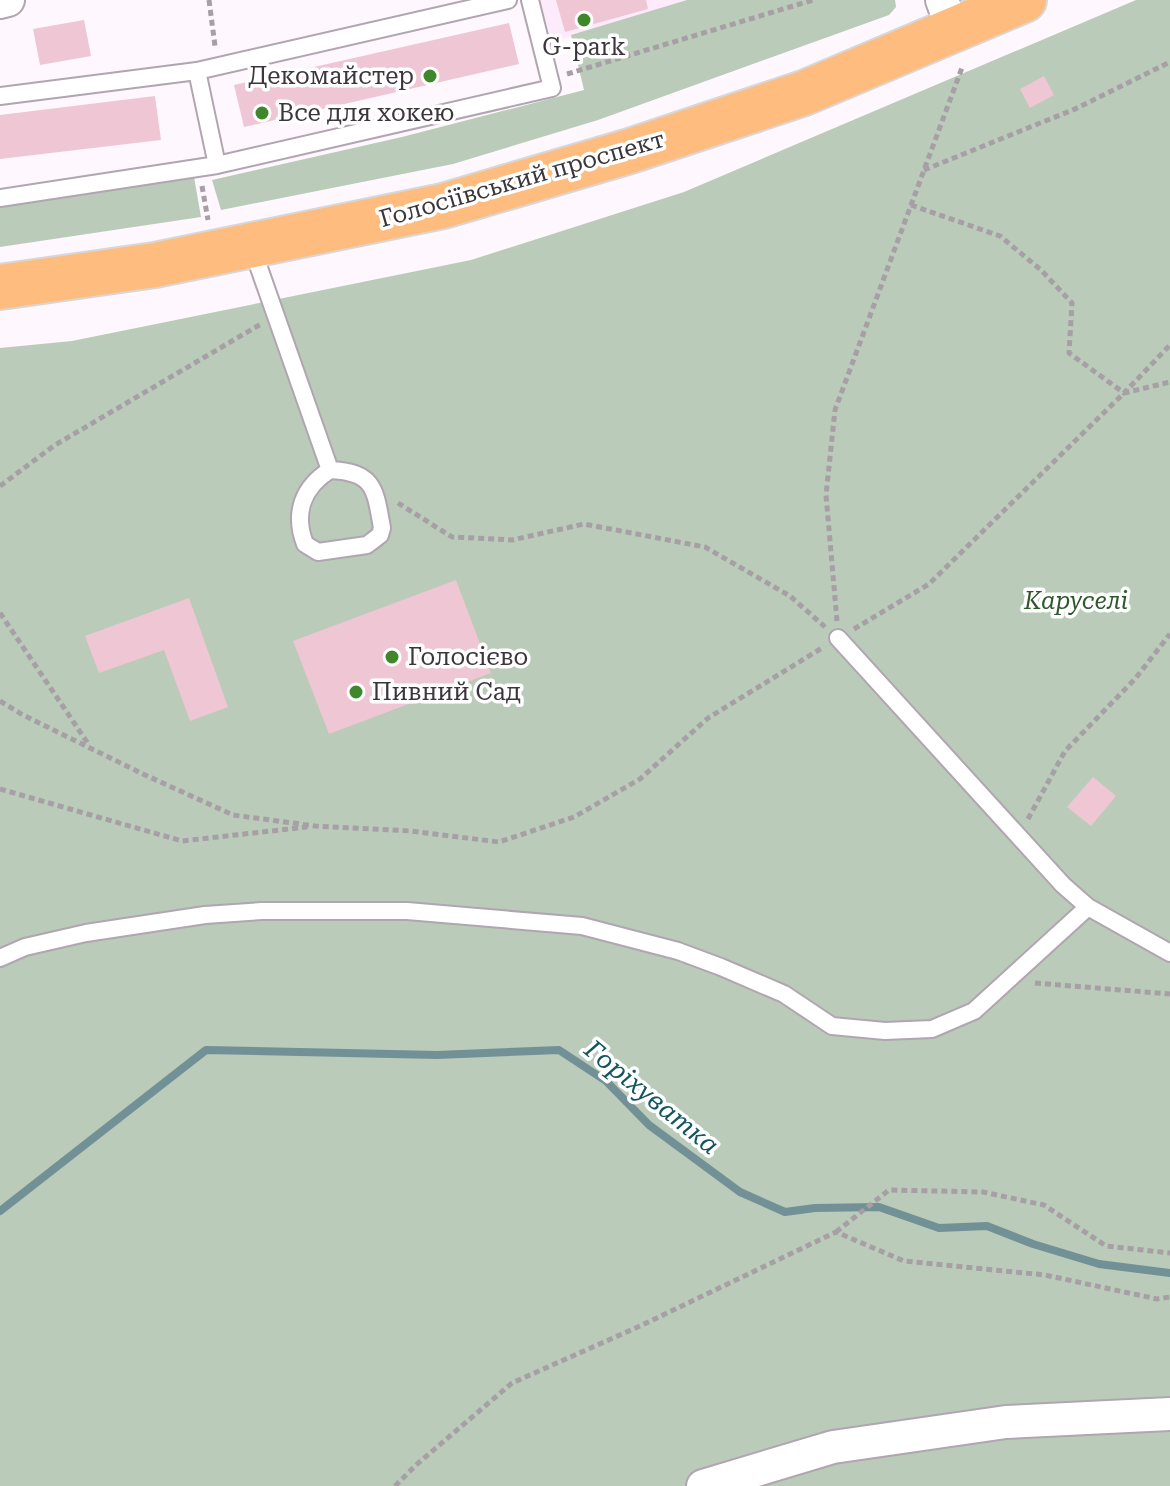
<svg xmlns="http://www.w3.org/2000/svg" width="1170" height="1486" font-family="'Roboto Serif',serif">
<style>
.built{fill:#fdeafb}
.green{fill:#bacbb9}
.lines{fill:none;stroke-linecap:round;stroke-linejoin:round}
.stream{stroke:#729197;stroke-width:8}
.building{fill:#efc6d3}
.service-casing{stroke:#b0a5b0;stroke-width:20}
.minor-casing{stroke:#b0a5b0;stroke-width:36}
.trunk-casing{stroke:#d8d7d8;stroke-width:48}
.path{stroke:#a69fa5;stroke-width:5;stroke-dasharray:6 4;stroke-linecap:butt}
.service{stroke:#fff;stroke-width:16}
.minor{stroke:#fff;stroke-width:32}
.trunk{stroke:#febc7e;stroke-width:44}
.poi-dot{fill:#40862b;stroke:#fff;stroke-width:3}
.labels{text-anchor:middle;stroke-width:7;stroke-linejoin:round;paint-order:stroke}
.poi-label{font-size:24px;fill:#3b363b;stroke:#fff;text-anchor:start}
.street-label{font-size:24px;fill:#3b363b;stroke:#fff}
.park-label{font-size:24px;font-style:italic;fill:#30572e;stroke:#fff}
.water-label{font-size:26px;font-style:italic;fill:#13565d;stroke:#fff}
</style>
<rect width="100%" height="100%" fill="#fef7fd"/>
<path class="built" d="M540,0H687L552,42Z"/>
<path class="green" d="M687,0H895L896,7L889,15L598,120L453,164L221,210L212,180L402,137L584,90L571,35Z
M1136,0H1170V1486H0V348L72,341L471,260L684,192Z
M194,177L201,217L0,247V205Z"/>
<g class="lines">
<path class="stream" d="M0,1211L206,1050L437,1055L559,1050L606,1081L649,1125L740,1192L785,1212L815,1208L879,1207L939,1228L987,1226L1033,1244L1099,1264L1170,1273"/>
</g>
<path class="building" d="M556,0H646L648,9L565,32Z
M84,20L91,56L40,65L33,29Z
M509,23L519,64L244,127L234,85Z
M1044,76L1054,95L1030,108L1020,89Z
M155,96L161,140L0,159V115Z
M456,580L491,673L329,734L293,641Z
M189,598L228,707L190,721L164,650L99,673L85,636Z
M1093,777L1116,796L1091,826L1067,807Z"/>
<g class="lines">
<defs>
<path id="service" d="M0,96L197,71
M217,165L197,71L508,0
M0,198L217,165L552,88L530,0
M252,248L330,470C375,472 375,489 382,528L380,535L367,545L318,552L305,544C293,513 303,487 330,470
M838,638L1063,885L1088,907L1170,953
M0,958L25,947L86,933L205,915L262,911H407L582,926L678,951L721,967L784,994L832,1026L885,1031L932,1029L974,1011L1088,907"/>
<path id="minor" d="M942,0L953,30
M0,2L8,0
M703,1486L833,1447L1006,1422L1170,1414"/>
<path id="trunk" d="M0,287L155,265L443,206L630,151L804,93L1024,0"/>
</defs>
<use href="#service" class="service-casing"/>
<use href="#minor" class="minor-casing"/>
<use href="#trunk" class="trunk-casing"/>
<path class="path" d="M209,0L215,46
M567,74L813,0
M924,170L1075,109L1170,62
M202,186L208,220
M911,205L1000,236L1041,270L1072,303L1069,353L1124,393L1170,345
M0,486L55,445L261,324
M398,503L452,537L512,540L584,524L705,547L790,596L825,627
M0,613L89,745
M837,621L826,495L835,410L963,65
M854,629L929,584L1124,393L1170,382
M0,701L23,715L143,774L233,815L315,826L411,831L499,842L574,817L640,779L708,718L822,648
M0,789L182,841L307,827
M1028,819L1065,751L1135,679L1170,634
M1035,983L1170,994
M836,1232L889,1190L983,1192L1044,1205L1106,1246L1170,1253
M395,1486L416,1465L512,1383L640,1326L836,1232L904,1261L1045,1275L1157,1299L1170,1297"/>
<use href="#service" class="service"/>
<use href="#minor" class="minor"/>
<use href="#trunk" class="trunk"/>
</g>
<g class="poi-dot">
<circle cx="584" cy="20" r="8"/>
<circle cx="430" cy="76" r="8"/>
<circle cx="262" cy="113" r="8"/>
<circle cx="392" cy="657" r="8"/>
<circle cx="356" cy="692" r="8"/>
</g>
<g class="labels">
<g class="poi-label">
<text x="584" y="55" text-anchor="middle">G-park</text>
<text x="414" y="84" text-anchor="end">Декомайстер</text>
<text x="278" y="121">Все для хокею</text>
<text x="408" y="665">Голосієво</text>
<text x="372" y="700">Пивний Сад</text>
</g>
<g class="street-label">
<text transform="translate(522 179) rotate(-16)" y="8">Голосіївський проспект</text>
</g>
<g class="park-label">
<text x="1076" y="609">Каруселі</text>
</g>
<g class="water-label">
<text transform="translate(652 1097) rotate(39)" y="9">Горіхуватка</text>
</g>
</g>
</svg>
